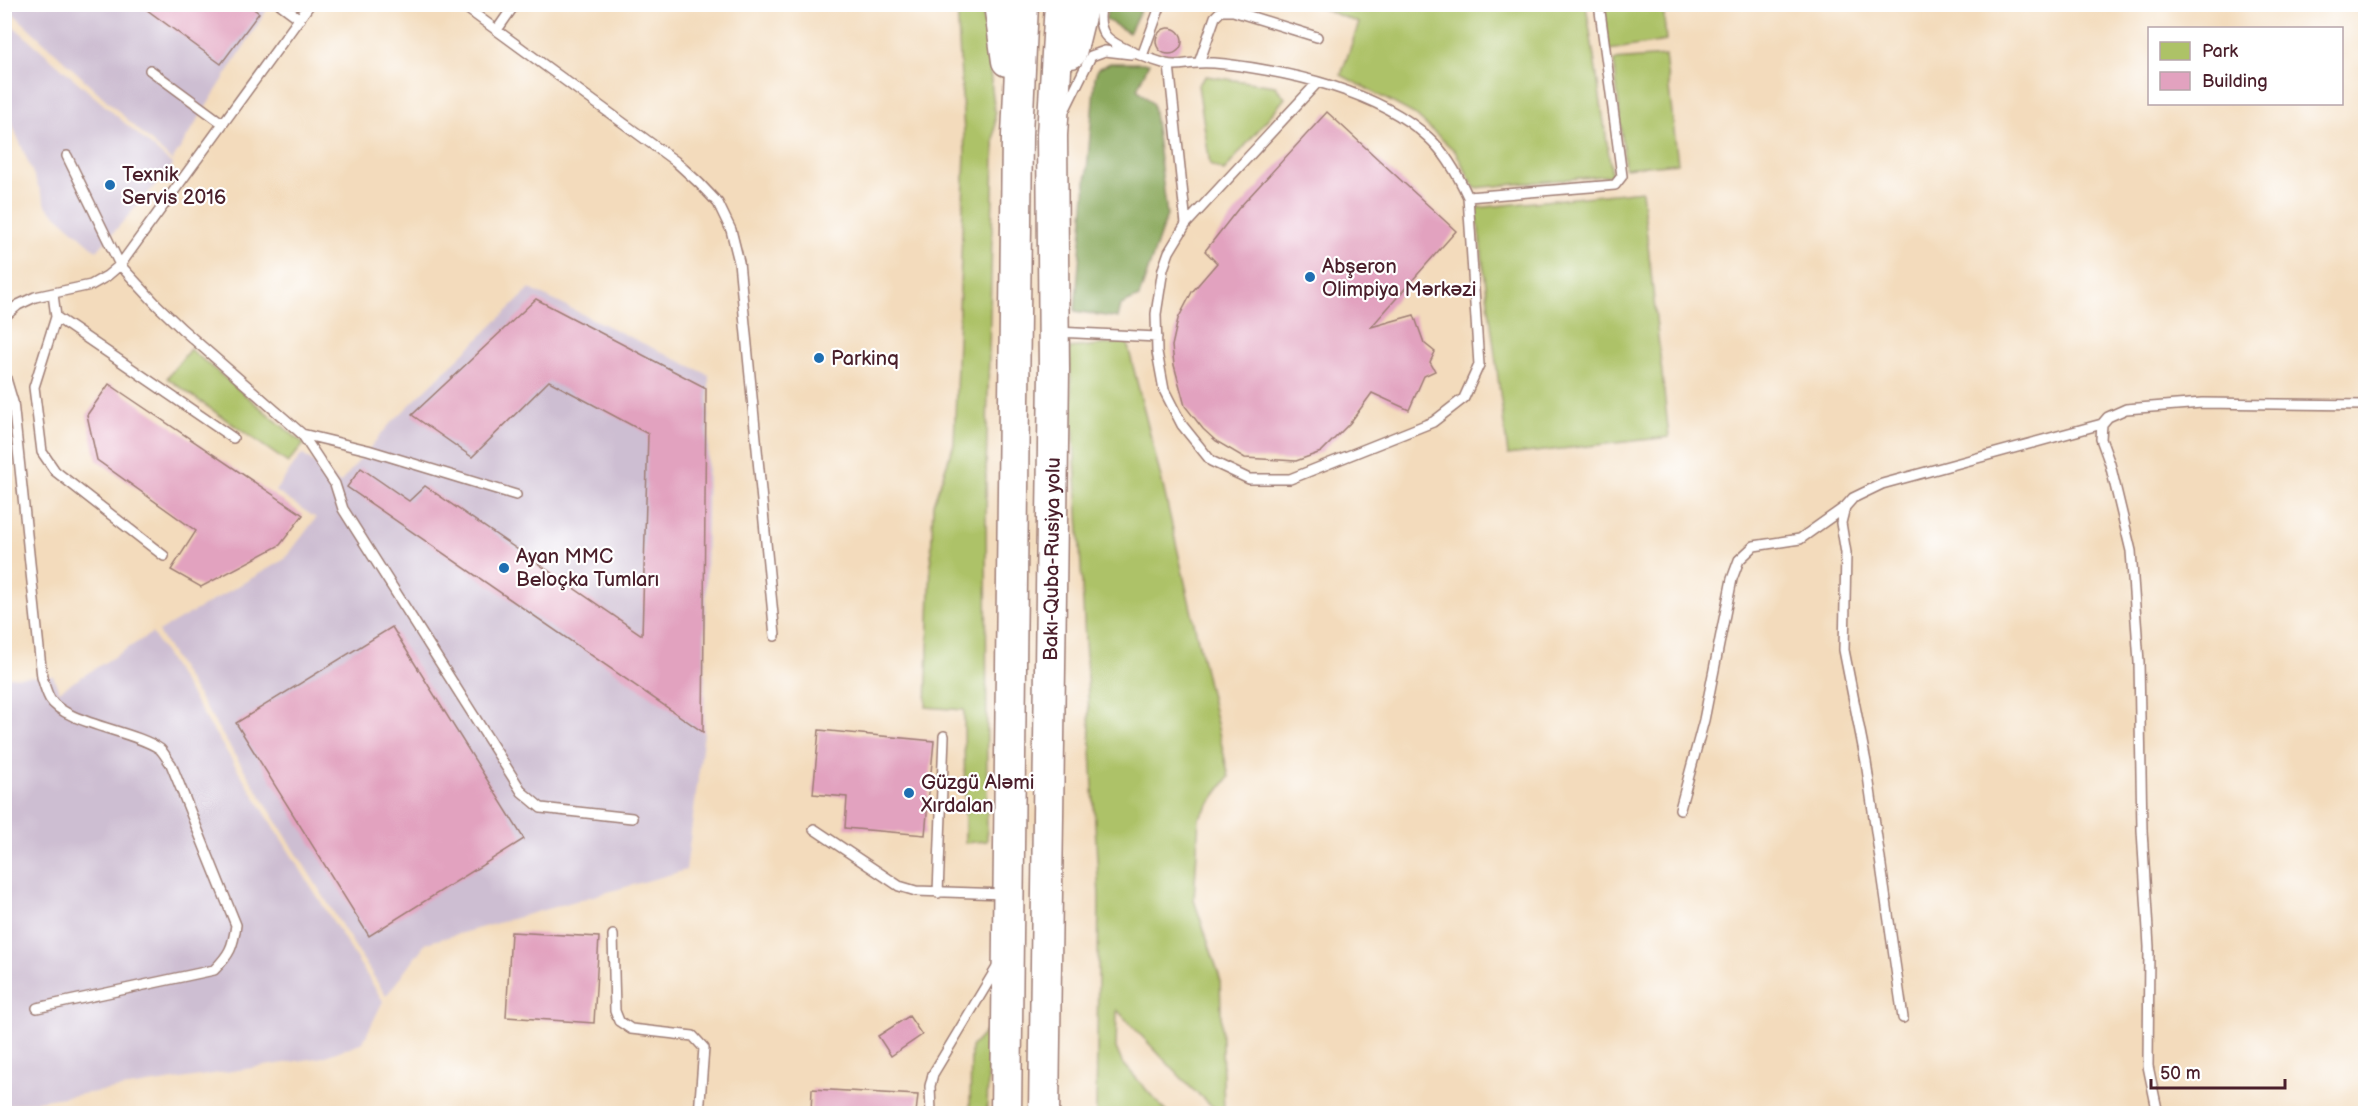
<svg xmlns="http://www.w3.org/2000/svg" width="2370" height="1118" font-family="'Balsamiq Sans',sans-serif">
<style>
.industrial{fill:#cdbed2}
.green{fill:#adc267;stroke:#7c7049;stroke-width:1.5}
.forest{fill:#8aa85c;stroke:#6a6444;stroke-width:1.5}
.building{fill:#e2a2bf}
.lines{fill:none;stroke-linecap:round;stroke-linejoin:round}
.service-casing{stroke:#9e7d74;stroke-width:12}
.trunk-casing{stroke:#9e7d74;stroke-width:33}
.service{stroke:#fff;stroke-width:9}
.trunk{stroke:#fff;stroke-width:30}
.poi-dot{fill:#1f6fb2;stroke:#fff;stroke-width:2}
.labels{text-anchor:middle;stroke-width:4.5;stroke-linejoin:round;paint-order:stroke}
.poi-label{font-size:20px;fill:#4a1f2b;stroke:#fff;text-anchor:start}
.street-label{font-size:20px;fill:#4a1f2b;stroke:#fff}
</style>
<rect width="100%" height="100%" fill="#fff"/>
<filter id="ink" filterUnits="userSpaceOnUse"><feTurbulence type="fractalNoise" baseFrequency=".0167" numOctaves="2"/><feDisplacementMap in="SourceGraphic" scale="12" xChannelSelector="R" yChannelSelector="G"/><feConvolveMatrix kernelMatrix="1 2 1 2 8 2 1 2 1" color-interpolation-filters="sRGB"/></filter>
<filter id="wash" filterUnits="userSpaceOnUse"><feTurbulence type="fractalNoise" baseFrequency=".008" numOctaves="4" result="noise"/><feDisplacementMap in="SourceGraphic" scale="24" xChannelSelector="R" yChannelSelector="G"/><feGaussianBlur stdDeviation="1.35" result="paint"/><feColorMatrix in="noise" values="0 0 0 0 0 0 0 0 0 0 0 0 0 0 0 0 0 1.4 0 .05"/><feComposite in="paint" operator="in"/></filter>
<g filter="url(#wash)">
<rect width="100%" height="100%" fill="#f3dbbc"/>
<path class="industrial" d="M4,5H270L172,161Z
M4,18L173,165L97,251L47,207L5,107Z
M530,289L709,375L704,733L686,870L426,943L386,996L158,632L285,559L316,518L275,491L302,454L340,483L389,425Z
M152,633L383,1001L363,1042L323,1057L5,1106V677L53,676L59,691Z"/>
<path class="green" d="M957,5H982L995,114L986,473L987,841L965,843L964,710L926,707L933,504L954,444L965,152Z
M1313,5H1586L1612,175L1475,188L1455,151L1414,114L1341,75L1359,23Z
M1604,5H1663L1666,41L1609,50Z
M1665,56L1678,163L1625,168L1614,60Z
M1206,76L1275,86L1285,98L1224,171L1210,165L1198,85Z
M1642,191L1669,437L1508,455L1476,208Z
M1127,342L1164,490L1229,777L1199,818L1194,900L1220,978L1224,1113H1220L1191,1088L1117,1010L1116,1048L1122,1062L1167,1113H1096L1099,897L1069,348Z
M190,349L304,444L288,463L167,378Z
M989,1028L987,1113H970L971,1047Z"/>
<path class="forest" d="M1110,5H1143L1129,33L1105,19Z
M1110,63H1149L1137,89L1153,104L1167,215L1139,297L1121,305L1118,318L1075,311L1095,77L1098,69Z"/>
<g id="blocks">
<path class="building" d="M139,4H247L259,13L221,64Z
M1156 41a13 13 0 1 1 26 0a13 13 0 1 1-26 0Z
M1327,112L1456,231L1371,327L1414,315L1424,343L1435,352L1430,362L1435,371L1424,376L1409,410L1372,393L1350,423L1321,452L1296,461L1245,458L1216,441L1203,429L1185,406L1174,365L1172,346L1178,319L1192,292L1217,263L1205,251L1238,209Z
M536,299L706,388L703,732L347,487L361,468L409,501L425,486L642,635L648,434L549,381L472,457L412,415Z
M109,384L303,515L280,545L201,587L171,570L196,531L97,460L87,415Z
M392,627L524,839L369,936L236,723Z
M819,730L934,741L925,835L845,828L847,797L813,794Z
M511,932L599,937L594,1023L506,1017Z
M909,1016L922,1035L891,1056L878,1036Z
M812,1089L918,1095L916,1113H811Z"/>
</g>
</g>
<g filter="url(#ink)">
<use href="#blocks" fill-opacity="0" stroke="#9e7d74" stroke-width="1.5"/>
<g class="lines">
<defs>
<path id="service" d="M280,4L300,19
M461,4L675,161L699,183L718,203L731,230L739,262L775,636
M1102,4C1099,15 1099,26 1105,35C1114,47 1152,60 1166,64C1176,67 1188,63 1198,63C1207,62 1216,63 1225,64C1291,72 1378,91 1428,137C1446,153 1458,175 1468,197L1479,365L1464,398L1433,422L1290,479H1249L1211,461L1182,425L1164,390L1157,352L1156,314L1163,269L1169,252L1186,224L1318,82
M497,30L515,4
M1142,56L1161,4
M1199,63L1215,17L1221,11H1233L1317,37
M1169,65L1186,224
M150,70L222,123
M1065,109L1091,56L1105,51L1131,54
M67,156L120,265L157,305L182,329L302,434L368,450L516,495
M1468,197L1615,185L1622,176L1599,4
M53,294L56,317L34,387L42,452L55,471L164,556
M4,317L18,305L35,297L91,285L107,276L120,265L310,4
M56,317L233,438
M1057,332L1157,337
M4,372L13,402L42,677C44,684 46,692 50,699C64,723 135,731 160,749C164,753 167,759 171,764L236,925C233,947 230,954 214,970L37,1008
M302,434L335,484L343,509L522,792L541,808L632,818
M1680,809L1704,720L1732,579L1739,560L1754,546L1800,539L1845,507
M814,829L899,886L916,891L1005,894
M938,893L944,736
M613,935L615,1011L619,1021L631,1029L693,1036L704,1048L699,1114
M1903,1018L1866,762L1844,650L1846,553L1841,523L1845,507L1853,498L1882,484L2102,424
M931,1114L930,1086L933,1074L999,964
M2158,1114L2148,1066L2149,947L2142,830L2139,662L2131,551L2110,464L2101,439L2102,424L2108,417L2126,409L2202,403L2366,405"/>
<g id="trunk">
<path d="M999,4L1007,61"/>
<path d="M1071,53L1083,4"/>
<path d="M1006,1114L1017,135L1023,4"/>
<path id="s1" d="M1044,1114L1054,370L1052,135L1060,4"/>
</g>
</defs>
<use href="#service" class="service-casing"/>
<use href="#trunk" class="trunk-casing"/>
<use href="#service" class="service"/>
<use href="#trunk" class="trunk"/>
</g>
</g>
<g class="poi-dot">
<circle cx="110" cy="185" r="6"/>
<circle cx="1310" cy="277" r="6"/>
<circle cx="819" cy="358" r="6"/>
<circle cx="504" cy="568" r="6"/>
<circle cx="909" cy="793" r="6"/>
</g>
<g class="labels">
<g class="poi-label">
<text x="122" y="181">Texnik<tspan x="122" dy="23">Servis 2016</tspan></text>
<text x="1322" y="273">Abşeron<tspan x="1322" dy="23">Olimpiya Mərkəzi</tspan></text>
<text x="831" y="365">Parkinq</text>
<text x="516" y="563">Ayan MMC<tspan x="516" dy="23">Beloçka Tumları</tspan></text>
<text x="921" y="789">Güzgü Aləmi<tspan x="921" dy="23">Xırdalan</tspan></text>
</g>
<g class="street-label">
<text dy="7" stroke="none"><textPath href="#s1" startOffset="555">Bakı-Quba-Rusiya yolu</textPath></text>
</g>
</g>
<rect width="2370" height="1118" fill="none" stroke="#fff" stroke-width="24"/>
<rect x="2148" y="27" width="195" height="78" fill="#ffffff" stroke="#b7a5aa" stroke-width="1.5"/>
<rect x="2160" y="42" width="30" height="18" fill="#adc267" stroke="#b7a5aa" stroke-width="1.5"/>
<text x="2202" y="57" font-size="18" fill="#4a1f2b">Park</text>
<rect x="2160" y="72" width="30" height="18" fill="#e2a2bf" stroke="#b7a5aa" stroke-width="1.5"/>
<text x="2202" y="87" font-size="18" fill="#4a1f2b">Building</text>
<path d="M2151 1079v9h134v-9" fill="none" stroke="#4a1f2b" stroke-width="3"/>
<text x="2160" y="1079" font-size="18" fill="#4a1f2b" stroke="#ffffff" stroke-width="4.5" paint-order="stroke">50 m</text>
</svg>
